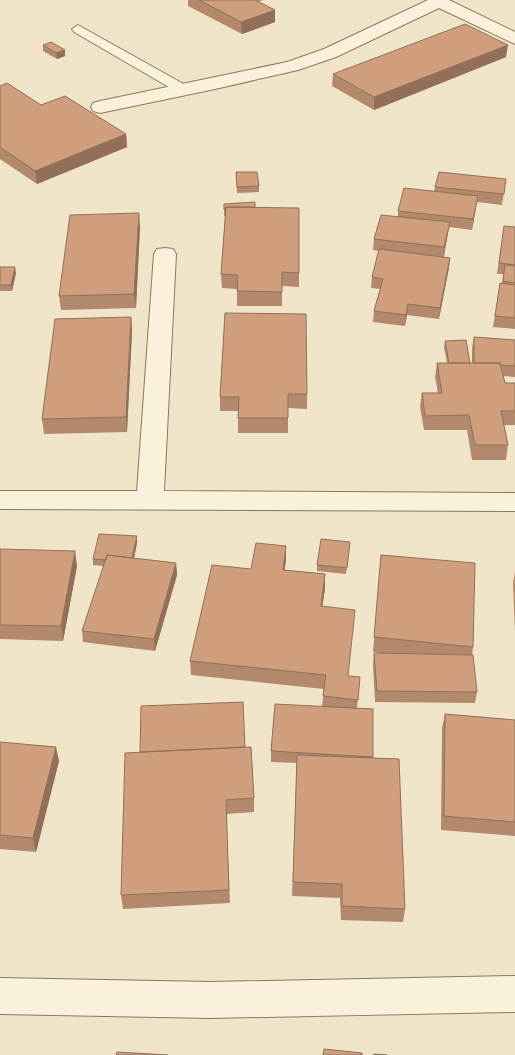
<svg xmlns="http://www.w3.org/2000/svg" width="515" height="1055" font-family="Spectral,serif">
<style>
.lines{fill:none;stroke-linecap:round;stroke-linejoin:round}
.lane-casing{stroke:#8d765c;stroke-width:2}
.street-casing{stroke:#8d765c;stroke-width:2}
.lane{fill:#faf1dc;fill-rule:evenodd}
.street{fill:#faf1dc;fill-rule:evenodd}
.wall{fill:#b2896c}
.shaded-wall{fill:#916f58}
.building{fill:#cf9f7d;stroke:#916f58}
</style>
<rect width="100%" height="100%" fill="#f0e4c8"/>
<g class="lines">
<defs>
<path id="lane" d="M78,25L189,87L191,90L184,94L179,93L74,32L72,29Z"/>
<path id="street" d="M428,0H449L515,32V44L439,8L336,57L298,70L215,89L100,113L93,111L91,107L93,103L100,101L287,62L324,49Z
M165,248L173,249L176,254L164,491L515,493V511L0,509V491H137L154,254L157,249Z
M515,976V1012L210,1018L0,1014V978L210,982Z"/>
</defs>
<use href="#lane" class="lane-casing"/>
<use href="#street" class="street-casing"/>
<use href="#lane" class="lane"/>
<use href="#street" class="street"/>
</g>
<path class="wall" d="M188,0H263L258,2L275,10V22L242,34L188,6Z
M43,45L65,50V56L57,59L43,51Z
M506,57L374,110L332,86L333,74Z
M0,86L41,105L126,134L127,147L37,184L0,159Z
M236,172L259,186V192L237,193Z
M506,179L502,205L477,202L472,230L449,227L444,257L450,258L439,319L407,315L405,326L373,322L374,311L380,289L371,288L372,277L379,251L373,250L374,239L398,216V211L434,191L435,187Z
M224,204L255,207L299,273V287L282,286V306H237V289L222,288L221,274L225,216H224Z
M504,226L515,227V329L493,327L500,283L502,284L503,274H497Z
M140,227L136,308L61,310L59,296Z
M0,267L16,273L12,291H0Z
M225,313L307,394V409L288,408V433H238V411H220V397Z
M131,317L132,331L127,432L44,434L42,419Z
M474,337L515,340V377L503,376L505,383H515V425H504L508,445L506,460H472L467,430H424L420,407L422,393H438L435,377L437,363H447L444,347L445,341L470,363H472V348Z
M137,536V543L134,558L176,563L177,575L155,651L83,642L82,631L104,566L93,565V559Z
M350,542L346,574L317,571V565Z
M286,546V561L284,570L325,574V589L322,607L348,676L360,677L357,708L373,709V758L405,909L403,922L341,920L340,898L292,896L297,763L271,762V751L322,706L324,689L191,675L190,661L251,569Z
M0,549L77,566L63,641L0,639Z
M381,555L473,647L472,655L477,692L475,703L375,702L373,665L374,653L388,654L373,652Z
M515,572V632L513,583Z
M445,714L515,720V836L441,830L442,728Z
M0,742L59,761L36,852L0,849Z
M245,747L254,798V812L226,814L230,903L123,909L121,895Z"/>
<path class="shaded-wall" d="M275,10V22L242,34L241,22Z
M508,45L506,57L374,110V97Z
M65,50V56L57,59L56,53Z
M126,134L127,147L37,184L35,171Z
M478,196L476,207L472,230L473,219Z
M139,213L140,227L136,308L134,294Z
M450,222L448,233L443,258L444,247Z
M450,258L449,268L439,319L440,308Z
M15,267L16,273L12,291L11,285Z
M408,304L407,315L405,326L406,315Z
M131,317L132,331L127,432L126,417Z
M137,536V543L132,568L131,562Z
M286,546V561L282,584L283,570Z
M75,551L77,566L63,641L61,626Z
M176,563L177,575L155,651L154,639Z
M325,574V589L320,621L321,606Z
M56,747L59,761L36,852L33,838Z"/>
<path class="building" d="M199,0H255L275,10L241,22Z
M465,24L508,45L374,97L333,74Z
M51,42L65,50L56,53L43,45Z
M7,83L41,105L65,96L126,134L35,171L0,147V86Z
M236,172H257L259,186L237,187Z
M439,172L506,179L504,194L435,187Z
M404,188L478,196L473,219L398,211Z
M255,202V207H226L225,210H224V204Z
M226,207L299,208V273L282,272V292L237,291L238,275L221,274Z
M139,213L134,294L59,296L70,215Z
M381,215L450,222L444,247L374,239Z
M504,226L515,227V265L499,263Z
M379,249L450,258L440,308L408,304L406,315L374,311L383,279L372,277Z
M505,265L515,266V283L503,281Z
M0,267H15L11,285H0Z
M500,283L515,285V318L495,316Z
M225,313L306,314L307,394H288V418H238L239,397H220Z
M131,317L126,417L42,419L55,319Z
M474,337L515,340V366L500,365V363H474Z
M466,340L470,363H449L445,341Z
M437,363H500L505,383H515V411H501L508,445H475L469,415L425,416L422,393H442Z
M99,534L137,536L132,558L107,555L106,560L93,559Z
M321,539L350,542L347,568L317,565Z
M256,543L286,546L283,570L325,574L321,606L355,610L348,676L360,677L358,700L323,696L326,675L190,661L212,565L251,569Z
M0,549L75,551L61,626L0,625Z
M107,555L176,563L154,639L82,631Z
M381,555L475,563L473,647L374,637Z
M374,653L473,655L477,692L377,691Z
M243,702L245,747L140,752L141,706Z
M275,704L373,709V757L271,751Z
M445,714L515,720V822L444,816Z
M0,742L56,747L33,838L0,835Z
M251,747L254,798L226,800L229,890L121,895L125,753Z
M297,755L399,759L405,909L342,906V884L293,882Z
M324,1049L362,1053V1055H323Z
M117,1052L168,1055H116Z
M374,1054L387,1055H374Z"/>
</svg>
